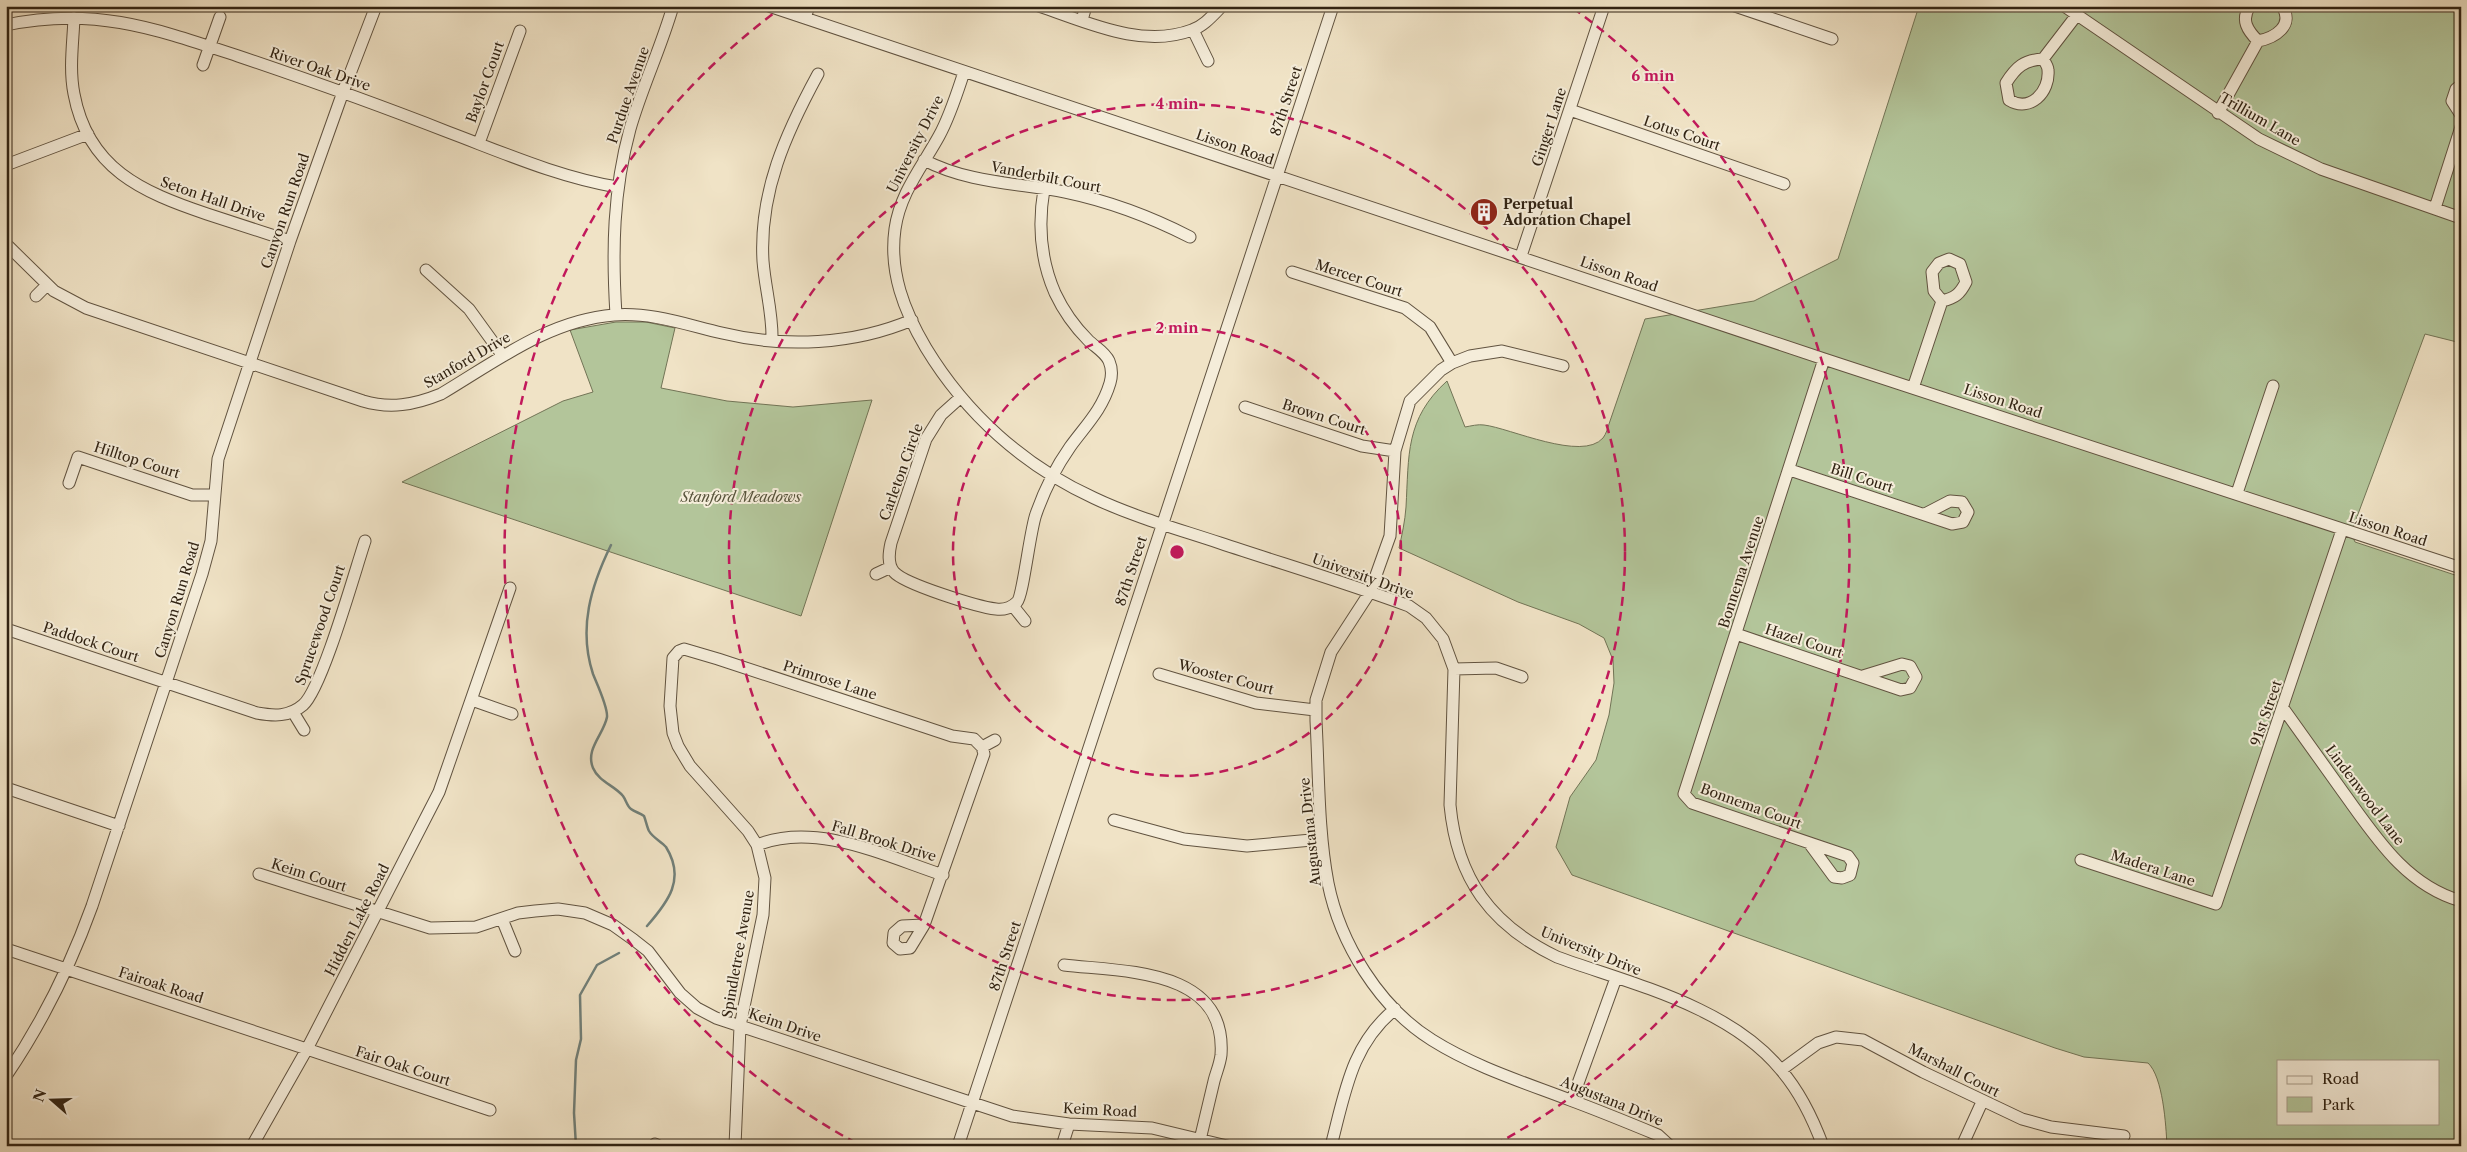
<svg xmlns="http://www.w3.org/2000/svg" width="2467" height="1152" font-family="'Libre Caslon Text',serif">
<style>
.green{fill:#b3c59a;stroke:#727456;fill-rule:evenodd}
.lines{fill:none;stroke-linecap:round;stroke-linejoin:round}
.stream{stroke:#717f78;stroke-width:2.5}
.minor-casing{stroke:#615340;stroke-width:13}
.minor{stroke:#f5edda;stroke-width:11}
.ring{fill:none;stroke:#c2185b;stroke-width:2.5;stroke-dasharray:9 6}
.labels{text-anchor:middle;stroke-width:4;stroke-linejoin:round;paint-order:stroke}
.street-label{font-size:14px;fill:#312313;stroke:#f5edda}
.poi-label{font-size:14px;font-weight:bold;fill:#312313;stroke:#f5edda;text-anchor:start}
.park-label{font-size:14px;font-style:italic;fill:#58543c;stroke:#f5edda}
.centre{fill:#c2185b;stroke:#f5edda;stroke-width:2.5}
.ring-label{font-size:15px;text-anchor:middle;font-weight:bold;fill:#c2185b;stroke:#f5edda;stroke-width:4;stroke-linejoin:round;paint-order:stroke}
</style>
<rect width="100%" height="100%" fill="#f0e3c6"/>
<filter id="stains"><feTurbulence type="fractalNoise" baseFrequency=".004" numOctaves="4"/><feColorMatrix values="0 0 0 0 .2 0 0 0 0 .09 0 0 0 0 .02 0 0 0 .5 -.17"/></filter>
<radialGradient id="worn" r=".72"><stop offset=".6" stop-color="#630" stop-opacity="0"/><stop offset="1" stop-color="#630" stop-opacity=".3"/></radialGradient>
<path class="green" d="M1919,6H2461V343L2425,334L2351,533L2355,542L2461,577V1146H2167C2166,1125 2163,1077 2148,1063L2084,1057L2055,1048L1572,875L1556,847L1570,797L1596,760L1609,715L1614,683L1613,660L1604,638L1579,624L1518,602L1399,548C1402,535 1405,521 1406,507C1409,455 1405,419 1447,381L1465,427C1471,426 1478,424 1484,425C1510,428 1582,462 1603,438C1606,434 1608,428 1609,424L1645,319L1754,301L1838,259ZM2278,1061H2438V1123H2278Z
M616,322H646L675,328L661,388L727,401L793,407L872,400L801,616L402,482L563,401L593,392L570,330Z"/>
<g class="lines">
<path class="stream" d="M611,545C591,586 578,628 593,674C597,684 608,707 607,717C604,734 585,749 593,768C599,782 614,785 623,796C626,800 627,806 631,809C635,812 640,813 644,816C646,821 647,827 649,831C653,838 661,841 666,847C686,879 668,902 647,926
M576,1146L574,1113L576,1060L581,1039L580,995L597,965L619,953"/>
<defs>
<path id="minor" d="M769,6L1824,359L2461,568
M1039,6C1087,22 1142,49 1192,30C1204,26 1213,15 1222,6
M1735,6L1832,39
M2064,6L2259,139L2321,169L2461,218
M2250,6C2240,20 2248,31 2258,41
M74,18C73,43 69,69 74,94C88,169 142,192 207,214C235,223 263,232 290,241
M805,18L809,6
M1082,20L1086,6
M6,25C94,6 157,29 238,56C309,80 379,105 448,132C504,153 558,177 617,187
M1193,30L1208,61
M2043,59C2045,62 2048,67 2048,70C2050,92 2030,113 2009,100L2006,83C2016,67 2024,60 2043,59L2076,16
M203,65L220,17
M964,72C957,93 950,116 939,136C922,167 900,193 895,229C889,272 904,311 926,348C966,414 1024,466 1094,498C1134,517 1178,529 1220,543C1283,564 1347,583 1409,606L1426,618L1443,639L1454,669L1450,805C1457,879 1491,925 1557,957C1631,984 1729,1006 1781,1070C1800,1092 1813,1119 1823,1146
M2461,85L2456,89L2452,101L2461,115
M1570,110L1784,184
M2218,113L2258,41C2274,38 2295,26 2282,6
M479,143L520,31
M924,160C968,183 1017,183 1065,192C1108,201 1151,217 1190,237
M6,165L88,134
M2435,208L2461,127
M6,244L54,291L86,308L363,401C390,409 414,405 441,394C495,362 549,320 614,315C652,312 687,325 722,333C784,348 853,345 912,320
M1521,256L1604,6
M426,270L469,309L503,356
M1292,272L1405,308L1430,327L1452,363
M36,296L47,285
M616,315C612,251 613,191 630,129C642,87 661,48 673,6
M772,341C773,314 765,288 763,261C759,192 786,133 818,74
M1563,366L1502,351L1470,356L1452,363L1441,370L1410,401L1395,451L1390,536L1370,592L1331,652L1316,700V721C1319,775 1318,830 1328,883C1340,943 1379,1007 1432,1040C1475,1067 1523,1082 1570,1100C1600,1111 1629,1123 1658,1135L1670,1146
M1913,388L1942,301L1934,291L1932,272L1939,263L1949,259L1960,264L1966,282C1960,294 1955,298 1942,301
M961,397L941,415L926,439L891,543C889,552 887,564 894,572C904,584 978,607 996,609C1004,610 1011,608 1017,602C1023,596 1030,530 1036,514C1044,491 1056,467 1070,447C1086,425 1102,410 1110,383C1112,376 1112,368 1109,361C1105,352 1095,347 1088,340C1074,326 1063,310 1055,293C1041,261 1038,224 1044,189
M1245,407L1362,446L1395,451
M1790,470L1952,524L1963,522L1968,512L1962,502L1950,501L1925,514
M69,483L78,457L192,495H213
M2237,493L2273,386
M876,574L891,567
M1013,606L1025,621
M6,629L257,713C274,716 289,717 303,705C322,689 355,571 365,541
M1736,634L1901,690L1910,688L1916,677L1910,666L1902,664L1863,676
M679,651L684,649L718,659L925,727L952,736L974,739L982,747L984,754L924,925L902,926L894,933L893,943L900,949L910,948L924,925
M679,651L673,658L670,706L673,733L678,746L690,766L748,831L757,845L765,878L763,915L740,1026L735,1146
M1454,669L1496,668L1522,677
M1159,674L1256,703L1315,710
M472,700L512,714
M2283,708C2303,736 2323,764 2343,792C2375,836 2405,885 2461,901
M293,712L304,730
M982,747L995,740
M6,788L119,826
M1114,820L1184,839L1247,846L1322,839
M1809,843L1834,877L1842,878L1850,875L1853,863L1848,856L1692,803L1684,794L1824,359
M757,845C816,821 885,856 943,875
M2081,860L2216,904L2342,530
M259,874L430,928L476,927L518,913L535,911L558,909L585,913L613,925L634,940L648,951L680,993L697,1008L716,1018L1012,1116L1069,1124L1152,1128L1227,1146
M502,919L515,951
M6,949L490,1110
M1064,965C1124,972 1227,968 1221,1055C1220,1064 1216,1073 1214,1081C1209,1102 1204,1123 1199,1144
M1781,1070L1818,1043L1836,1037L1863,1040L1923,1072L2022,1119L2051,1127L2124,1136
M6,1076C42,1023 70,967 92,906L202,574L211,541L218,459L290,241L343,92L376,6
M1572,1100L1616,978
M655,1144L659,1146
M252,1146L307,1049L439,792L510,588
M958,1146L1333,6
M1062,1146L1069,1124
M1331,1146C1345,1093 1351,1045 1395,1009
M1962,1146L1982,1102"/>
</defs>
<use href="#minor" class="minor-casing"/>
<use href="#minor" class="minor"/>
</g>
<g class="ring">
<circle cx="1177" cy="552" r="224"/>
<circle cx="1177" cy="552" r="448"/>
<path d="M856 1143A673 673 0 0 1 781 8M1573 8A673 673 0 0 1 1498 1143"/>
</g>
<defs>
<symbol id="building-disc" viewBox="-11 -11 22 22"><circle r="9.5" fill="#8f2418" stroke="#f5edda"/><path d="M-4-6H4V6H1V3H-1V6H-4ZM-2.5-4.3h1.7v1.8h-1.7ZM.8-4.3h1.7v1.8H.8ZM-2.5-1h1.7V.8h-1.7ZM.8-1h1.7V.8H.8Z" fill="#fff"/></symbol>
</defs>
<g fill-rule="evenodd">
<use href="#building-disc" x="1468" y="196" width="32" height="32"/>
</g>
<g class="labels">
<g class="street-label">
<text transform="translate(320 69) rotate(19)" y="5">River Oak Drive</text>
<text transform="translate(485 82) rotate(-70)" y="5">Baylor Court</text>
<text transform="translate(628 95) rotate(-71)" y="5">Purdue Avenue</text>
<text transform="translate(1286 101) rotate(-72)" y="5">87th Street</text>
<text transform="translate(2260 119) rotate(30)" y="5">Trillium Lane</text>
<text transform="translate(1549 127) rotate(-72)" y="5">Ginger Lane</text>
<text transform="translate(1682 133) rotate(19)" y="5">Lotus Court</text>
<text transform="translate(915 144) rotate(-63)" y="5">University Drive</text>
<text transform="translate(1235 147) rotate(19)" y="5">Lisson Road</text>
<text transform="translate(1046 177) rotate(11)" y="5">Vanderbilt Court</text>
<text transform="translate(213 199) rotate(19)" y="5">Seton Hall Drive</text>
<text transform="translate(285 211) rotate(-71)" y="5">Canyon Run Road</text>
<text transform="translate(1619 274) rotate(19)" y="5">Lisson Road</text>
<text transform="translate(1359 278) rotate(18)" y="5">Mercer Court</text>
<text transform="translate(467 360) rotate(-30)" y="5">Stanford Drive</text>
<text transform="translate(2003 401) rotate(18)" y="5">Lisson Road</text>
<text transform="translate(1324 417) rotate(18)" y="5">Brown Court</text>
<text transform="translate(137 460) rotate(18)" y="5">Hilltop Court</text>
<text transform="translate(901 472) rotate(-70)" y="5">Carleton Circle</text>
<text transform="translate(1862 478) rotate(18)" y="5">Bill Court</text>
<text transform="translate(2388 529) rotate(18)" y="5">Lisson Road</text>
<text transform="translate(1131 571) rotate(-72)" y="5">87th Street</text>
<text transform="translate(1741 572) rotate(-72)" y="5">Bonnema Avenue</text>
<text transform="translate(1363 576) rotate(20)" y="5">University Drive</text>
<text transform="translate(177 600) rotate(-73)" y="5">Canyon Run Road</text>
<text transform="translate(320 625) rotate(-71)" y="5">Sprucewood Court</text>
<text transform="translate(1804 641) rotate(18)" y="5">Hazel Court</text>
<text transform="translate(91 642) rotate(18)" y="5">Paddock Court</text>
<text transform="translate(1226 677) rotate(15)" y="5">Wooster Court</text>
<text transform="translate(830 680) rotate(18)" y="5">Primrose Lane</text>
<text transform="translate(2266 713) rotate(-71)" y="5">91st Street</text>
<text transform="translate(2365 795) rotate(53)" y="5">Lindenwood Lane</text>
<text transform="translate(1751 806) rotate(20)" y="5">Bonnema Court</text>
<text transform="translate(1310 832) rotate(-96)" y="5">Augustana Drive</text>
<text transform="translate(884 841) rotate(17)" y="5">Fall Brook Drive</text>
<text transform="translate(2153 868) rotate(18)" y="5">Madera Lane</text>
<text transform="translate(309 875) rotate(18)" y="5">Keim Court</text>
<text transform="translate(357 920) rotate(-63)" y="5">Hidden Lake Road</text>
<text transform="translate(1591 951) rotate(22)" y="5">University Drive</text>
<text transform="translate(738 954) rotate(-80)" y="5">Spindletree Avenue</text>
<text transform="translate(1005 956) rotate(-72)" y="5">87th Street</text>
<text transform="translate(161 985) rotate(18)" y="5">Fairoak Road</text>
<text transform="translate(785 1025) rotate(19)" y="5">Keim Drive</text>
<text transform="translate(403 1066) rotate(18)" y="5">Fair Oak Court</text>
<text transform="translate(1954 1070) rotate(27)" y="5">Marshall Court</text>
<text transform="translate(1612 1101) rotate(22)" y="5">Augustana Drive</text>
<text transform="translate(1100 1110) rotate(3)" y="5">Keim Road</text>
</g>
<g class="poi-label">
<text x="1503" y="209">Perpetual<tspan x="1503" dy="16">Adoration Chapel</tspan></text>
</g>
<g class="park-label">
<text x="741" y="502">Stanford Meadows</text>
</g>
</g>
<circle cx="1177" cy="552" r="8" class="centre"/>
<g class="ring-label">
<text x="1653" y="81">6 min</text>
<text x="1177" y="109">4 min</text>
<text x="1177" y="333">2 min</text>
</g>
<rect width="2467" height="1152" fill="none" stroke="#f0e3c6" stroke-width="25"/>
<rect x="8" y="8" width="2452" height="1137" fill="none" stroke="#312313" stroke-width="2.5"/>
<rect x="12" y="12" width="2442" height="1127" fill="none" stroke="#312313"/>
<rect x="2277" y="1060" width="162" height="65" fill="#f5edda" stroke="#a79c8a"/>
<rect x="2287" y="1076" width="25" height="8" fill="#f5edda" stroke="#a79c8a"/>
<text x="2322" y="1084" font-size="15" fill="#312313">Road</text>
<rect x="2287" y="1097" width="25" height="15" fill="#b3c59a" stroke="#a79c8a"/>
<text x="2322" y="1110" font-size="15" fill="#312313">Park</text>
<g transform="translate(52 1100) rotate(290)" stroke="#f5edda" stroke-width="4" paint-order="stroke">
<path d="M0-4L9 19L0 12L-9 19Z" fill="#312313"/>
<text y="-8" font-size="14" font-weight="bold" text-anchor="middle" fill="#312313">N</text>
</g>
<rect width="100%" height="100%" filter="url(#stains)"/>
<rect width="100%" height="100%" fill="url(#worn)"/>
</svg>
